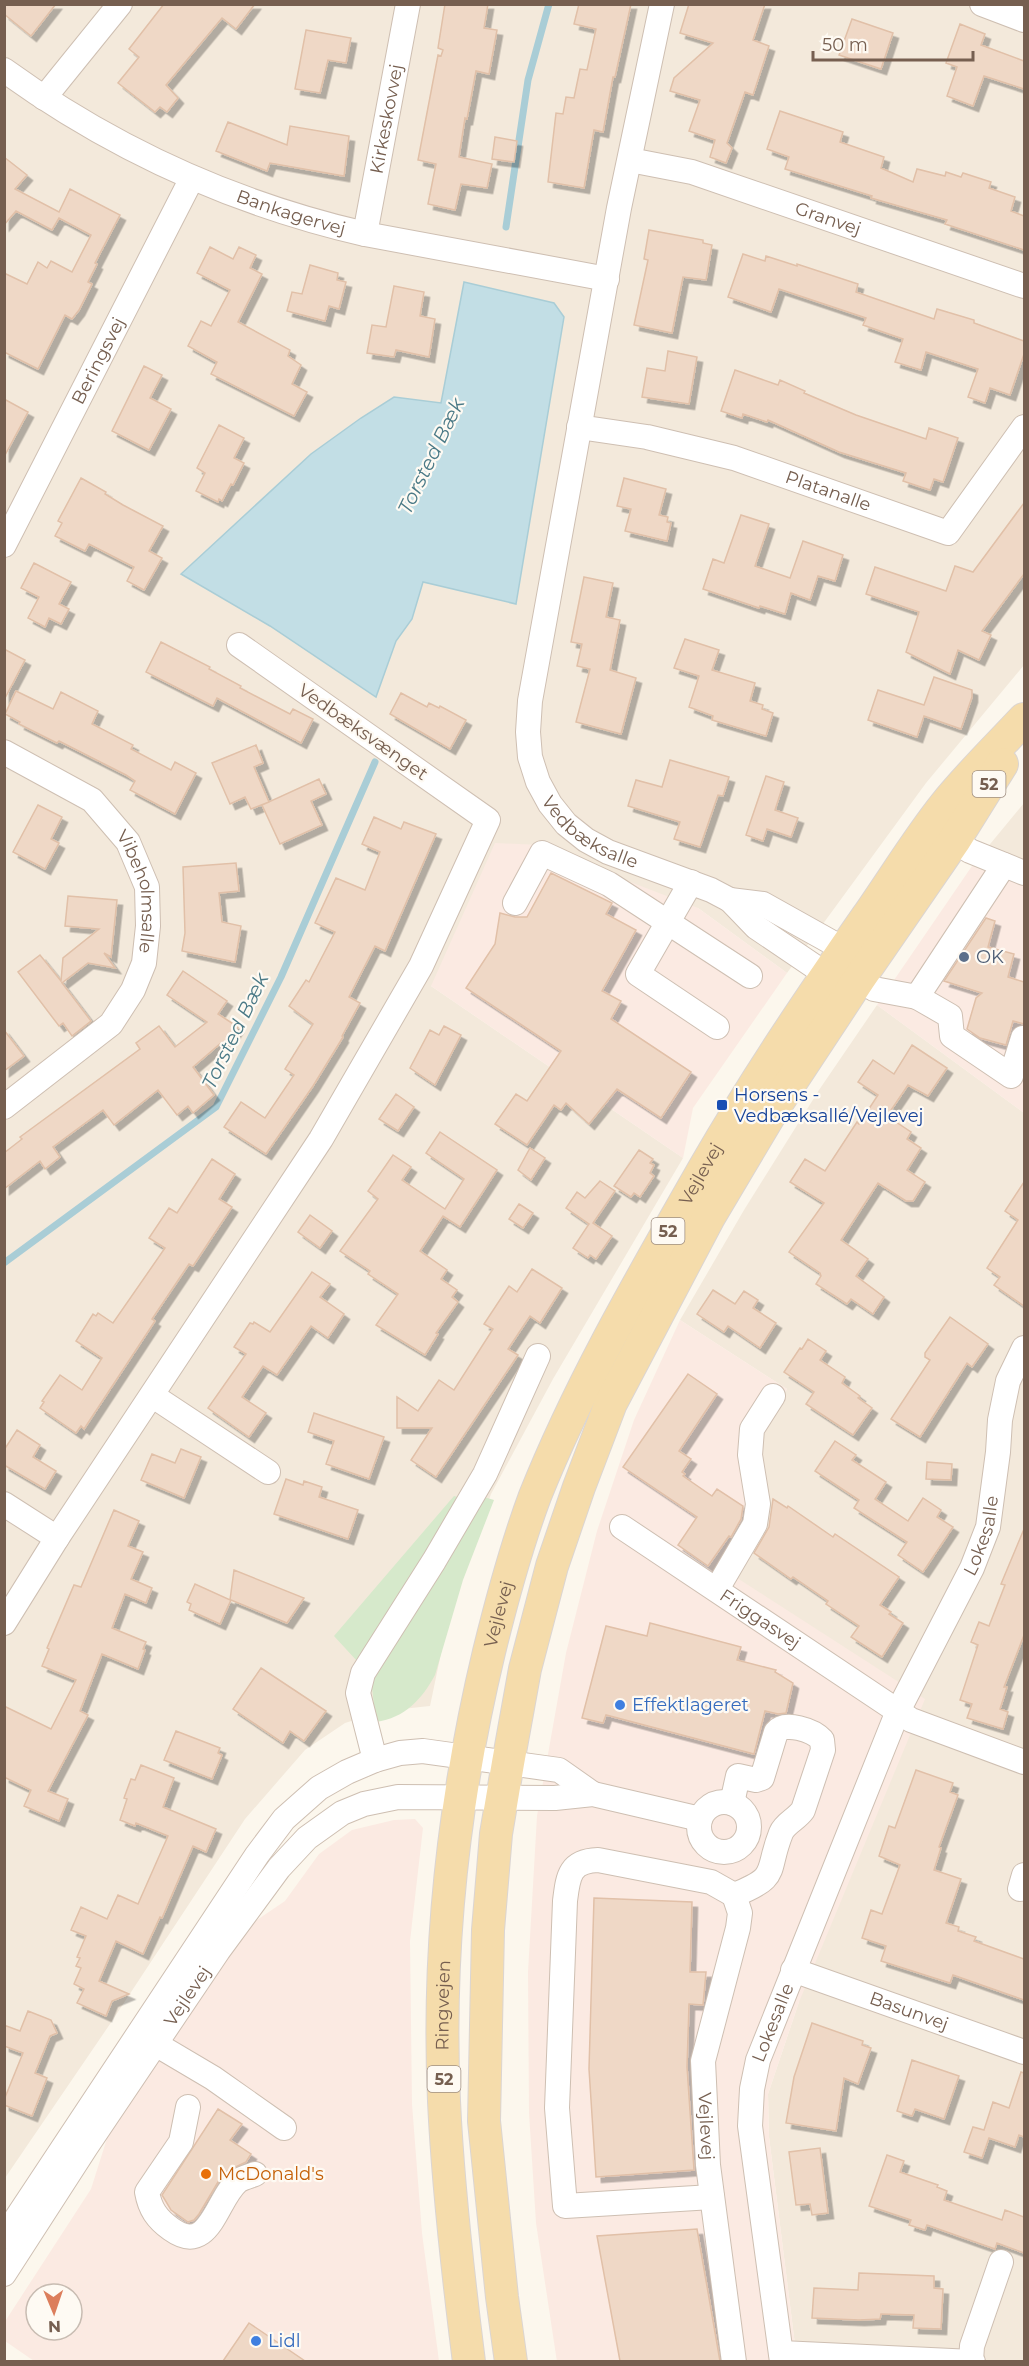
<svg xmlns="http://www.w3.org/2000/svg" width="1029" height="2366" font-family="Montserrat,sans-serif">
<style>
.residential{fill:#f3e9db}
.commercial{fill:#fbeae2;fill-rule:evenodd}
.green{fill:#d6e9cb}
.water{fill:#c2dee5;stroke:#a9cdd6;stroke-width:1.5}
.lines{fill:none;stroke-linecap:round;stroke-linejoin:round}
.stream{stroke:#a9cdd6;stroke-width:7}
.building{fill:#efd8c6;stroke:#e1c0a8;stroke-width:1.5;filter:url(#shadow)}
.minor-casing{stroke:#cebfb2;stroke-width:26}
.major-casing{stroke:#dbd5d2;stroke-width:34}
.minor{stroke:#fff;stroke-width:24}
.major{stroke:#f5dcab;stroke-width:32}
.service-dot{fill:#5c6f8a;stroke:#fefaf3;stroke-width:2}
.transit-dot{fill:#1a4fb4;stroke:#fefaf3;stroke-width:2}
.shop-dot{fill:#3f7fe0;stroke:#fefaf3;stroke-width:2}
.food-dot{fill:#e8710a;stroke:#fefaf3;stroke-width:2}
.labels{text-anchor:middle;stroke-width:4.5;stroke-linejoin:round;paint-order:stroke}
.shield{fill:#fefaf3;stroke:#9f8e81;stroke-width:1.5}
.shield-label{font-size:16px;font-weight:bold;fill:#765f50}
.street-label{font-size:18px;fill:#765f50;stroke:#fefaf3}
.service-label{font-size:18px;fill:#4e5e75;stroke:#fefaf3;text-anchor:start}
.transit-label{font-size:18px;fill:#164399;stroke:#fefaf3;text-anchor:start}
.shop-label{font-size:18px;fill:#366cbe;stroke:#fefaf3;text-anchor:start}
.food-label{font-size:18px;fill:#c56008;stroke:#fefaf3;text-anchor:start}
.water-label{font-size:20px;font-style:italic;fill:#4b7a87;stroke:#fefaf3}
</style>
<defs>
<filter id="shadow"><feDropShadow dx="5.5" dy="5.5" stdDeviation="0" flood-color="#0004"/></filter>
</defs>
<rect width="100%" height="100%" fill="#fcf7ed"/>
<path class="residential" d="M5,5H1024V665L926,783L787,973L698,908L431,986L683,1158L553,1379L491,1494L453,1596L430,1706L383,1711L345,1723L305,1750L245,1819L110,2024L5,2178Z
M1024,803V886L972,866Z
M877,1005L1024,1113V2361H797L769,2137L768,2094L799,2002L734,1576L756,1440L787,1389L680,1320L744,1210L819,1090Z"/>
<path class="commercial" d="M495,843L540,845L573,860L698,908L787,973L693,1108L683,1158L431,986Z
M972,866L1024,886V1113L877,1005Z
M680,1320L787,1389L756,1440L764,1516L734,1576L925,1699L799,2002L768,2094L769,2137L797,2361L557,2362L536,2223L529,2113L528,1972L537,1816L566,1653L597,1531L634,1420Z
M415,1819L423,1828L410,1941L412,2104L422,2233L439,2361H34L5,2341L4,2323L91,2189L154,1990L285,1901L319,1854L352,1830L394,1820ZM36,2294H72V2330H36Z"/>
<path class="green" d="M454,1496L466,1499L357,1661L334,1636Z
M484,1497L494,1500L463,1580L435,1675C422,1699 405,1718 376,1722L372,1688L373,1679Z"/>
<path class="water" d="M464,282L554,303L564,317L516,604L423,582L412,619L396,641L376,697L270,626L181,574L311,454L361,418L394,397L441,403Z"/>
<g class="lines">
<path class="stream" d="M506,227L528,80L549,4
M4,1263L216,1107L281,977L375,762"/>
</g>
<path class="building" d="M4,4H56L31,36L4,14Z
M164,4H255L236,29L222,18L166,85L178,98L167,112L160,107L155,112L118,83L139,57L129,49Z
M445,4H488L484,28L497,30L489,74L476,71L467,119L465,118L459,157L492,164L487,188L461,184L455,210L428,204L436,164L418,160L438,55L441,56L443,50L438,48Z
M579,4H631L615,77H613L603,132L594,130L584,188L548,182L556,113L563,114L566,97L574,98L580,69L587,70L596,29L574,24Z
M689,4H765L753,40L769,46L753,95L745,92L727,143L732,148L726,163L710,157L715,140L689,131L700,100L670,91L674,78L713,43L680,33Z
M852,19L893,33L881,69L839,55Z
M960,24L985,34L981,45L1024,61V89L984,76L973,106L947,96L957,67L946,63Z
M306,30L351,38L346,63L328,60L320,93L295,89Z
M780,111L843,132L840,142L884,157L881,168L913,182L917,169L945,176L946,172L961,177L963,173L991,182L989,188L1015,197L1011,211L1024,216V250L945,224L947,220L871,198L872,196L785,169L789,157L767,149Z
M228,122L287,145L290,126L349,136L344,176L270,163L267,171L216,151Z
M495,137L517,141L514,162L492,159Z
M4,157L27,175L15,189L59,212L70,189L120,215L95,263L97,264L88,282L92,284L79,310L72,319L65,315L38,369L4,352V273L27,284L38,262L47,268L51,261L72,272L91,235L59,218L52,230L16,211L4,225Z
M649,230L703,240V243L712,245L706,280L683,277L672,333L634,325L648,260L644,259Z
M210,247L233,259L239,247L256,255L250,268L262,274L238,322L290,350L288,356L301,365L292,384L307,392L294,416L211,374L217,362L188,346L201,321L211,326L230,290L197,273Z
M743,254L765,261L766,256L797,266V264L858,284L856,292L934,319L937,309L974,320V323L1024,341V354L1010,395L990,388L985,403L968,397L978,369L926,352L921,370L895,362L903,339L863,325L866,318L779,289L771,312L728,297Z
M310,265L338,273L337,280L346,282L339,309L329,306L325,321L287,311L292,292L302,294Z
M394,286L424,292L420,316L435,319L429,357L396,350L394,357L367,353L372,325L386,327Z
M668,351L697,357L689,404L642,397L647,368L665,371Z
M144,366L162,375L150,398L171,409L149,450L112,431Z
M735,370L778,385L780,380L805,391L804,393L856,415L926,439L929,428L958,438L943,482L934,479L930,490L903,481L906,473L839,452L768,420L767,422L743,414L742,418L721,411Z
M4,399L28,412L4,457Z
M219,425L244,438L234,458L244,463L233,485L231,484L222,501L219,499L218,502L196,491L205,473L197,468Z
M81,478L106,492L105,494L123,505L163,526L149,551L162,558L144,590L127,581L134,567L89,544L85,551L55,536L62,523L58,521Z
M624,478L666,489L659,515L668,517L667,522L671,523L667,541L625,531L631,509L617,506Z
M1024,503V574L982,631L991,635L979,660L958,650L950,674L906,652L919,612L866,594L875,567L946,591L955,566L973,572Z
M741,515L769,524L755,566L790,578L803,541L843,555L835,581L818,576L810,600L791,593L785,614L760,606L759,608L703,589L713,559L724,563Z
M34,563L71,582L59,604L69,609L61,624L49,618L45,627L28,618L39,597L21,588Z
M584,577L613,583L606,617L620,620L610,670L636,678L621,734L576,722L590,669L577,666L582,644L571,642Z
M685,639L719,650L712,670L755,683L750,701L763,705L762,709L773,713L766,736L712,720L713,716L689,707L699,676L674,668Z
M161,642L210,667L209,669L241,686L240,688L290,714L293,709L313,719L301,743L217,698L213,706L146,672Z
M4,649L25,660L4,700Z
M934,677L972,690V697L961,729L924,716L917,737L868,720L878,690L924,705Z
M16,691L53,709L61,692L98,711L92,724L133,745L131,749L171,770L175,762L196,773L175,814L130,790L135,781L126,775L59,741L57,743L19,724L20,722L5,714Z
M401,693L427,707L429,703L439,708L440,706L466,720L450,749L390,714Z
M256,745L263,763L254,767L269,802L251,809L245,797L230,804L212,763Z
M670,760L729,777L723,796L718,795L700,847L674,839L680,822L628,806L636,780L662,787Z
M766,776L784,782L775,810L798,818L791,837L767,829L763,841L746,835Z
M319,779L326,794L311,801L322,825L280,844L262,805Z
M38,805L62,817L51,839L59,843L45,869L13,852Z
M374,817L401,829L404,822L436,834L385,951L375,946L349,997L360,1003L342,1036L343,1037L313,1086L266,1154L224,1127L241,1102L265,1118L294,1075L285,1069L313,1024L289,1006L306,980L309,982L335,932L315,923L336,878L365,890L380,852L362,844Z
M236,863L239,891L219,893L222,922L241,926L235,962L182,951L185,933L183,867Z
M551,873L612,903L606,914L636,930L602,991L621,1001L611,1019L691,1072L661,1118L617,1089L589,1124L566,1103L561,1110L554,1105L527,1145L495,1124L516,1094L527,1101L561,1051L466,988L495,944L500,913L515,917H527Z
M68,896L117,900L111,957L104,953L115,968L88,963L62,983L91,1021L72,1036L63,1023L59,1026L18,972L40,955L61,981L63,958L99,929L65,926Z
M986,918L995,921L988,947L1014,954L1008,977L1024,982V1024L1013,1021L1006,1045L980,1038L967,1029L976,998L982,993L944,981Z
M183,971L227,1001L218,1014L238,1027L226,1046L221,1043L193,1067L214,1095L193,1113L188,1106L177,1115L158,1090L114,1125L103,1110L53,1147L60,1157L45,1169L40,1161L4,1189V1153L22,1139L20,1137L140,1049L136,1043L159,1026L175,1047L207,1022L167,995Z
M444,1026L461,1035L435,1085L410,1068L430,1030L439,1035Z
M4,1030L24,1056L4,1071Z
M912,1045L947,1068L928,1096L908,1085L887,1116L911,1132L907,1139L921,1148L907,1170L925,1182L913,1201H906L878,1183L841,1240L868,1259L856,1276L884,1297L873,1314L851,1299L847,1304L816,1284L821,1276L820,1273L789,1252L824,1203L790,1182L805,1159L825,1171L857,1122L859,1124L878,1095L858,1082L873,1060L894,1074Z
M396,1094L414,1107L398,1131L379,1119Z
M440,1132L497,1170L460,1227L443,1216L420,1251L447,1270L441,1279L457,1290L452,1297L458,1302L436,1333L438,1334L425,1355L376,1325L398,1294L368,1274L370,1271L340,1251L378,1199L368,1191L393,1155L411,1167L402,1180L445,1209L464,1179L426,1153Z
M530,1148L545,1158L531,1180L518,1170Z
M639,1150L653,1159L650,1163L654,1165L650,1173L654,1176L640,1197L634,1193L631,1197L614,1186Z
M212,1159L235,1174L219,1199L232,1207L193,1266L189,1264L152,1319L155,1321L84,1429L81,1426L76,1433L40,1408L44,1402L42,1401L60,1375L82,1390L102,1358L76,1341L93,1314L96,1316L98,1313L113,1323L165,1248L149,1238L169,1208L177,1213Z
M600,1181L615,1191L593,1223L612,1236L596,1259L590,1255L588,1258L573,1248L589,1224L566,1208L577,1192L585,1198Z
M1024,1182V1306L994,1285L1000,1277L987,1268L1018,1220L1005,1211Z
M519,1204L533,1213L523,1228L509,1219Z
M310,1215L332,1231L320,1248L298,1232Z
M532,1269L562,1288L540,1323L530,1316L508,1349L518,1355L436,1477L411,1460L432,1428H397V1397L418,1411L439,1380L454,1390L493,1329L484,1324L509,1286L517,1292Z
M312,1272L330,1284L320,1297L344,1314L328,1338L311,1326L277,1375L263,1366L242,1397L266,1413L249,1437L208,1408L246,1354L234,1347L250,1323L253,1324L254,1322L270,1332Z
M713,1290L735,1304L744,1291L758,1300L753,1308L776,1323L760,1348L728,1326L724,1332L697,1314Z
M950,1317L988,1344L972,1367L967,1363L920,1437L891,1419L930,1360L925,1357V1353Z
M808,1339L826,1351L820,1360L845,1377L842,1383L860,1396L858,1398L872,1408L853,1435L806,1404L814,1392L784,1372L800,1348L802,1349Z
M688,1374L717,1394L679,1451L691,1459L682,1472L685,1474L683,1476L712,1496L717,1489L743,1506L741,1519L731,1537L729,1536L708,1566L678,1545L697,1517L623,1467Z
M314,1413L384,1437L369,1479L326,1464L334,1441L308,1432Z
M17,1430L40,1445L33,1457L56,1471L45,1489L4,1465V1450Z
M835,1441L856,1455L852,1460L886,1482L875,1499L908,1521L923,1498L941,1510L937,1517L953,1527L923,1572L898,1555L907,1542L854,1508L859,1500L815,1471Z
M181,1449L201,1457L184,1498L141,1480L152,1454L175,1463Z
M927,1462L952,1464L951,1480L926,1479Z
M286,1479L303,1485L304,1481L322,1487L319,1497L358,1510L348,1539L274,1514Z
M773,1499L787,1508L788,1506L833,1537L835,1534L899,1577L880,1605L891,1612L889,1614L903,1623L882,1657L851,1637L859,1626L826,1604L828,1601L793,1577L791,1579L754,1553L769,1527Z
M114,1510L139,1521L128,1546L143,1552L131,1579L152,1588L146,1603L125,1594L112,1628L146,1642L143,1649L145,1650L138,1669L102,1654L80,1711L88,1715L48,1791L68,1799L59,1821L24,1806L31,1790L4,1777V1706L51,1729L76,1680L42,1666L49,1649L47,1648L74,1585L81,1587Z
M1024,1529V1635L1004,1687H1007L1000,1709L1008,1712L1003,1729L967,1718L972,1704L960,1700L978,1645L971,1642L979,1622L989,1626L1005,1585L1001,1584Z
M234,1570L304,1598L287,1623L231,1600L220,1624L189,1610L191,1604L187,1602L195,1584L230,1600Z
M650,1623L741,1647L737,1660L776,1670L775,1672L793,1683L786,1713L778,1714L765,1711L754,1754L606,1715L603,1723L582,1718L606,1626L647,1636Z
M261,1668L326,1711L304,1741L290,1731L283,1743L233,1709Z
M176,1731L220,1748L218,1753L222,1755L212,1779L164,1760Z
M141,1765L174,1778L163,1807L216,1829L206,1852L193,1846L162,1918L160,1917L143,1954L116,1941L99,1981L129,1994L112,2001L106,2016L77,2003L84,1989L74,1984L81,1968L76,1966L80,1958L77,1957L86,1936L71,1930L81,1907L107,1919L118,1895L138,1904L168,1836L136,1823L135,1826L120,1820L127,1799L124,1798L131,1779L135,1780Z
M916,1770L953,1783L950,1792L958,1795L939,1847L941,1848L934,1870L961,1879L946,1923L959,1927L958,1931L976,1937L974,1941L1024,1959V2000L953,1975L950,1983L881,1961L886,1946L862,1938L871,1910L882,1914L900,1865L879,1856L889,1826L895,1828Z
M594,1898L692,1902L690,1972H706L703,2005L689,2004L687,2067L694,2170L596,2177L589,2069Z
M28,2011L51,2020L57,2033L50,2036L35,2073L47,2078L32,2116L4,2105V2100L23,2053L4,2046V2025L20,2031Z
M812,2023L863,2041L862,2045L871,2048L858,2084L844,2078L836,2131L786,2123L794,2077Z
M912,2060L959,2076L944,2119L915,2109L912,2116L897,2111Z
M1021,2072L1024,2073V2137L1019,2135L1015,2147L989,2138L982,2158L964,2152L973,2127L984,2130L993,2102L1009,2108Z
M218,2109L242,2124L230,2140L251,2154L246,2162L227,2171L218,2182L199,2214L194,2220L188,2222L171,2210L162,2195Z
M820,2148L828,2213L812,2215L810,2204L796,2205L789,2152Z
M887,2155L904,2161L900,2172L938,2185L937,2187L947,2191L944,2200L1002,2220L1005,2210L1024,2217V2253L997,2243L995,2249L927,2225L925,2230L909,2225L911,2220L869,2206Z
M697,2229L720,2361H620L597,2236Z
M859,2273L934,2276V2288L943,2289L941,2329L913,2328L914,2315L881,2314L880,2319L859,2320L812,2318L814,2288L858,2290Z
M249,2323L305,2361H223Z"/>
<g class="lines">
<defs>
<g id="minor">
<path id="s1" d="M662,4L619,208L530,701L528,732L530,757L538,782L550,804L566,824L586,840L608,852L711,890L730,900L756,927L827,975L859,979L874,989L917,997L1004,865"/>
<path d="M982,4L1024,20"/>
<path id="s2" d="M4,70C112,148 235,204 365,234L607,279"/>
<path d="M44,98L120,4"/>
<path id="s3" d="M630,160L692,172L1024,286"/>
<path id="s4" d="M365,234L408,4"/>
<path id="s5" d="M579,427L647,437L734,458L948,533L1024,427"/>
<path id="s6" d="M4,545L192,178"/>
<path id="s7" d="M4,752L92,800L128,842L147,887L148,926L144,963L133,990L111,1024L4,1107"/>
<path d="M954,841L970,851L1024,873"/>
<path d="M691,882L638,974L717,1027"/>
<path d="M730,900L763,904L831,942L844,950L851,964"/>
<path d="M515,903L542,853L609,884L750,976"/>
<path d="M917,997L950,1016L952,1036L1011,1076L1023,1038"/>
<path d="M153,1396L268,1472"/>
<path d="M4,1504L57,1538"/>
<path id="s8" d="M622,1527L911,1720L1024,1762"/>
<path d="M717,1589L755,1524L758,1504L750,1455L752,1429L773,1396"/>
<path d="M4,1623L57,1538L321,1139L421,966L488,820L239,645"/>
<path d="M375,1760L358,1693L363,1673L434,1561L485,1474L538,1356"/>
<circle cx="724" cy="1827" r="25"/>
<path d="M732,1803L738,1776L756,1780L762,1778L776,1732C785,1721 813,1730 822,1740L823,1750L803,1810C797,1819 785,1823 781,1833C765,1873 781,1876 734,1895"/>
<path d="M1020,1889L1024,1875"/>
<path id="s9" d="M734,1895L740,1913L738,1928L703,2061L708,2165L734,2362"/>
<path id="s10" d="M793,1970L1024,2052"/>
<path d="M142,2036L213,2078L284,2128"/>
<path d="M188,2107L181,2142L147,2192C150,2209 157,2219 171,2229C210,2257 216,2199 238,2181C242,2178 250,2176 255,2174"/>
<path d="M712,2197L565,2206L557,2108L565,1901C568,1877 569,1861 598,1860L711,1882L734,1895"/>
<path d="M4,2237L257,1855L284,1819L319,1788L347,1772L375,1760L400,1753L423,1751L559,1770L593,1794"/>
<path id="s11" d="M4,2274L86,2147L218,1951L279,1868L307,1838L342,1813L364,1804L398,1797L555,1798L593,1794L700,1819"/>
<path d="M781,2353L973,2362"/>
<path d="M971,2361L972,2346L1001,2262"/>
<path id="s12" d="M782,2362L750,2126L752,2089L758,2060L898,1711L972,1568L988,1527L998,1452L1000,1420L1008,1381L1024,1348"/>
</g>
<g id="major">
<path id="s13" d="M469,2362C458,2275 448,2188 444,2101C437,1950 454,1798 489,1652C502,1599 516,1547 535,1496C581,1381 644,1274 705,1167C755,1080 810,999 867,917C893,880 917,840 945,805C969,775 998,747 1024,719"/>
<path d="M511,2362L502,2297L484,2121L488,1930L496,1834L508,1763L525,1669L552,1566L579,1487L611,1403L709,1217L772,1111L859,979L954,841L1002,764"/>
</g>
</defs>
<use href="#minor" class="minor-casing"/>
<use href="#major" class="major-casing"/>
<use href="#minor" class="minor"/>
<use href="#major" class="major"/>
</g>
<circle class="service-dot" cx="964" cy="957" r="6"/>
<rect class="transit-dot" x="716" y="1099" width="12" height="12" rx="3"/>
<g class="shop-dot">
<circle cx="620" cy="1705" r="6"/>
<circle cx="256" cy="2341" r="6"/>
</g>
<circle class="food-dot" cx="206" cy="2174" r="6"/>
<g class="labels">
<g class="shield">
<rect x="972.5" y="771" width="33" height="26" rx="4.5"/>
<rect x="651.5" y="1218" width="33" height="26" rx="4.5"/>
<rect x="427.5" y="2066" width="33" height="26" rx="4.5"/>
</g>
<g class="shield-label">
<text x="989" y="790">52</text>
<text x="668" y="1237">52</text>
<text x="444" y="2085">52</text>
</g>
<g class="street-label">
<text dy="6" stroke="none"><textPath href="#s4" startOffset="117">Kirkeskovvej</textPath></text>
<text dy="6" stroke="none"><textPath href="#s2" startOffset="322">Bankagervej</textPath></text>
<text dy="6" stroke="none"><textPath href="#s3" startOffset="207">Granvej</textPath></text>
<text dy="6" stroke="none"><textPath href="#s6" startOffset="207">Beringsvej</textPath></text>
<text dy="6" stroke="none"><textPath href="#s5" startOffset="258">Platanalle</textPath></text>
<text transform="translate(363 732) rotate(35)" y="6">Vedbæksvænget</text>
<text dy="6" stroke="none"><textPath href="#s1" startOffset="867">Vedbæksalle</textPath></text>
<text dy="6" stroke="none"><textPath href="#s7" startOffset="207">Vibeholmsalle</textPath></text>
<text dy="6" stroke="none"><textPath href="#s13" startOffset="1240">Vejlevej</textPath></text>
<text dy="6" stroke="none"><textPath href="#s12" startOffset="876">Lokesalle</textPath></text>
<text dy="6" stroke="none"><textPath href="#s13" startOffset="754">Vejlevej</textPath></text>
<text dy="6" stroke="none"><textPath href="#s8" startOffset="166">Friggasvej</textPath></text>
<text dy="6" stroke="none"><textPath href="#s11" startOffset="333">Vejlevej</textPath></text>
<text dy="6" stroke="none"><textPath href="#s13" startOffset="358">Ringvejen</textPath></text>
<text dy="6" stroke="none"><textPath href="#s10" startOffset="123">Basunvej</textPath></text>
<text dy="6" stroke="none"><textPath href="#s12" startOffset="345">Lokesalle</textPath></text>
<text dy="6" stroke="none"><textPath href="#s9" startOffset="237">Vejlevej</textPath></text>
</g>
<g class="service-label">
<text x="976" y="963">OK</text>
</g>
<g class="transit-label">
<text x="734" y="1101">Horsens -<tspan x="734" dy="21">Vedbæksallé/Vejlevej</tspan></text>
</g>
<g class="shop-label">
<text x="632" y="1711">Effektlageret</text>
<text x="268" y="2347">Lidl</text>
</g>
<g class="food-label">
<text x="218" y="2180">McDonald's</text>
</g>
<g class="water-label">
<text transform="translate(431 456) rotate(-64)" y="7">Torsted Bæk</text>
<text transform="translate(235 1031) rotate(-64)" y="7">Torsted Bæk</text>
</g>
</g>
<rect width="1029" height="2366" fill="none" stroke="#765f50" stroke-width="12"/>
<g transform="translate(54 2312) rotate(178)"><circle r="28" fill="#fefaf3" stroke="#c8bcb2" stroke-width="1.5"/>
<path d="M0-4.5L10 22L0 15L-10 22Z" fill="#dc7e5c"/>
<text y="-9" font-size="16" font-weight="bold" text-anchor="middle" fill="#765f50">N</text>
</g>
<path d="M813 51v9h160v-9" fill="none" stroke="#765f50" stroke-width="3"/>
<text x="822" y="51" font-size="18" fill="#765f50" stroke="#fefaf3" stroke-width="4.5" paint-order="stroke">50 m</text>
</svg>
